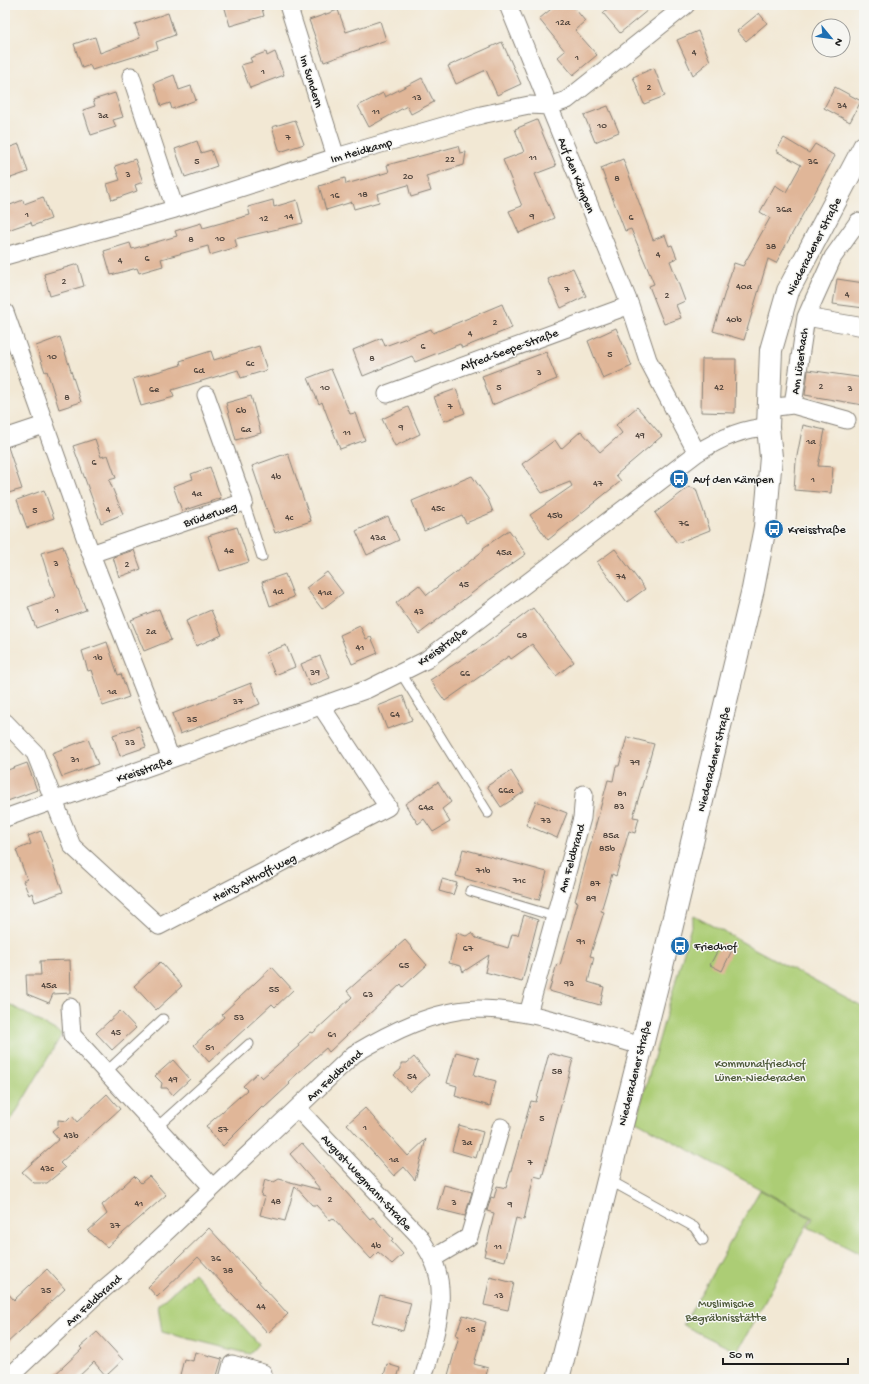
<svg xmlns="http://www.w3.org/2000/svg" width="869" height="1384" font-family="'Gochi Hand',sans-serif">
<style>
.green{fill:#accd75;stroke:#647448}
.building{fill:#e0b698}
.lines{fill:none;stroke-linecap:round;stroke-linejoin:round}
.lane-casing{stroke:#878278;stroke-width:11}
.street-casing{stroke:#878278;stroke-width:19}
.secondary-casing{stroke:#878278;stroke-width:24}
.lane{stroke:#fff;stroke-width:9}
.street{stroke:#fff;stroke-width:17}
.secondary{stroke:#fff;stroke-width:22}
.labels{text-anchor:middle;stroke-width:3;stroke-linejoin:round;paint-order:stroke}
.number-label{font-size:10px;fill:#4d423b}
.street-label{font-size:12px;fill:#1c1c1c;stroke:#f6f6f2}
.poi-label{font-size:12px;fill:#1c1c1c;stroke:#f6f6f2;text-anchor:start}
.park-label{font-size:12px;fill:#4e5a3b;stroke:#f6f6f2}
</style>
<rect width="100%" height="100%" fill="#f6f6f2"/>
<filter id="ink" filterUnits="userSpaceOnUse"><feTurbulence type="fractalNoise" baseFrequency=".025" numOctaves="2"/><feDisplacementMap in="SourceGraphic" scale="8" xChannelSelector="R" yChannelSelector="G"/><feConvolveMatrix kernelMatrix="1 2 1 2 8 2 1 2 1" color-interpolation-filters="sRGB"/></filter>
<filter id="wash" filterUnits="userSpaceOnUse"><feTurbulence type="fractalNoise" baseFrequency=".012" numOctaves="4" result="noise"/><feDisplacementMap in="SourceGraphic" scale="16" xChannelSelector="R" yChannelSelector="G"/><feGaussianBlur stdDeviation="0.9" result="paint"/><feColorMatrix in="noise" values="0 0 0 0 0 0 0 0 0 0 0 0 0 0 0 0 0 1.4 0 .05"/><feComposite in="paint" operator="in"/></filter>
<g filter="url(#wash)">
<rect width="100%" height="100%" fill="#f2e8d4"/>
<path class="green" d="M694,916L864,1008V1256L808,1227L813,1218L636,1121Z
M5,1002L62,1034L5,1131Z
M760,1190L811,1218L737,1352L683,1325Z
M194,1273L259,1344L250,1354L162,1332L158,1305Z"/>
<g id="blocks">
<path class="building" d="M224,5H261L264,16L230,26Z
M556,5H572L585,21L575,30L597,55L573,75L558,57L565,51L539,19Z
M612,5H654L620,33L603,13Z
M338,10L346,32L380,21L386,40L324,62L309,20Z
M168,13L175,35L156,42L158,49L92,70L90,65L82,68L74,44L95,37L100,53L140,38L135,24Z
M759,13L767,23L746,41L737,31Z
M698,31L710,61L693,75L677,40Z
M502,42L521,84L497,95L486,70L456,84L448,66Z
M266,52L267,56L275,52L284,75L250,88L241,65L252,62L250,58Z
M654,68L665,96L644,104L633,77Z
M174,75L179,90L191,86L196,100L172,109L170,103L161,106L154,83Z
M422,78L434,102L411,114L407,106L369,127L358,106L383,93L385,97Z
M835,87L861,101L850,122L824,108Z
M115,93L123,117L113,120L116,127L91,135L83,110L95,106L93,100Z
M608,106L619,132L595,142L584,115Z
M295,120L304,144L280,152L272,127Z
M537,120L556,166L535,174L554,218L519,233L509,211L522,206L503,160L524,152L515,129Z
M784,138L809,153L815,144L835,156L776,263L768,259L744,340L713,331L734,263L743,266L770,218L760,212L775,185L786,192L801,165L776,151Z
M197,141L201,153L211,150L217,166L185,177L175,149Z
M19,144L28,172L5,180V149Z
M458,146L460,153L466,152L464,165L426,176L431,191L411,197L408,185L377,194L379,202L354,209L352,202L326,210L319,186L345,178L346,184L389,172L387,165Z
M135,159L143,182L135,185L137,191L112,200L107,184L120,180L115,166Z
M623,159L653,240L665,235L669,246L672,245L677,258L670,261L685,301L676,305L681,318L664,324L649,286L654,284L631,229L625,231L601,168Z
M43,197L51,219L32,226L31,222L5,231V207L23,200L24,204Z
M273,200L274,207L297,200L303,223L235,239L237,247L210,255L208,246L161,259L163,266L139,273L137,268L111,275L104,251L130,243L132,249L177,236L175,231L201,223L203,228L250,215L248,207Z
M78,264L84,286L50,296L44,274Z
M573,268L586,296L561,308L548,279Z
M837,279L864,283V308L833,304Z
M502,304L512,328L462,348L460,344L415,362L412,356L363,376L353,350L382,338L385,346L431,329L433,333Z
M616,328L632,366L603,379L588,341Z
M60,337L81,402L59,409L47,371L45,372L36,346Z
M259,346L267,370L241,378L238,370L172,390L174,397L141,406L133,379L181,365L180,361L211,351L214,360Z
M546,352L557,379L492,405L482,376Z
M702,359H736L735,413L701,412Z
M331,369L350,414L355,413L365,440L340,449L322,402L319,404L308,378Z
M808,370L864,378L863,405L805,395Z
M456,389L465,413L444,421L434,397Z
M251,396L261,433L236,440L226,403Z
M408,407L420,434L395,446L382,419Z
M637,407L662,436L616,475L621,481L548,540L530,515L572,486L570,482L542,493L522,464L555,440L561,449L581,431L600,452L622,433L616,425Z
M803,425L825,430L818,466L833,467L831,493L794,490L796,461Z
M95,439L101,457L108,455L116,478L109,480L123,514L101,523L73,446Z
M8,447L22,489L5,494V448Z
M288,453L311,521L275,533L252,466Z
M210,467L221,498L182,511L173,486L193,479L191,474Z
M472,476L488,499L493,512L466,523L462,515L424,531L412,501Z
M689,487L696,489L710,530L677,543L655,513Z
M44,490L54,518L27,528L17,500Z
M388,516L399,540L367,555L356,531Z
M237,527L249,562L220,571L208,536Z
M509,530L526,554L489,580L419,634L396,603L419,585L427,595L484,550L483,548Z
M63,546L77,589H78L86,610L36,628L28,607L55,597L41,553Z
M615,549L645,589L627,602L597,562Z
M134,550L141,569L119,577L113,557Z
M327,572L343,593L322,609L306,588Z
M285,574L294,597L270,606L262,582Z
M533,608L574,662L556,676L532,644L511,659L509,656L445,701L430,680L485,644Z
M159,609L171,640L144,651L131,620Z
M211,610L222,635L196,646L186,621Z
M360,626L366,639L371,637L378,653L352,664L340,635Z
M107,642L118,675L121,674L129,697L103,706L91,670L88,671L82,651Z
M286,645L295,667L275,675L266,653Z
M320,656L330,678L310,686L301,664Z
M251,683L260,704L180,734L172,714Z
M403,696L412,720L387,729L378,706Z
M139,726L146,747L120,756L113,735Z
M627,737L654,744L633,817L639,818L635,833L629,831L616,876L612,874L601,911L604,912L590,956L594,957L588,982L604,987L600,1005L549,991L557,964L560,965L578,902L575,901L608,780L613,781L616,766H619Z
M88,739L98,764L62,777L52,753Z
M27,763L37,790L5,802V771Z
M511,771L524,792L501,807L487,786Z
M438,782L451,802L442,809L450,822L433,832L424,819L418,824L405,804Z
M536,801L567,813L557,838L526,825Z
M41,831L63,892L35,902L32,893L29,895L23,881L27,879L16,850L31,844L28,836Z
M463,849L547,872L539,900L456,876Z
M442,879L457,883L453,895L439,891Z
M524,915L538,920L522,982L485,972L489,955L463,972L461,966L449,963L457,933L466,936L472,933L476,938L508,948L512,934L518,935Z
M405,940L427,965L403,987L401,984L329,1052L326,1048L288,1082L290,1084L264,1108L262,1107L223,1146L206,1126L247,1090L243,1086L257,1073L262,1078L299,1046L298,1044L311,1032L313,1033L352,997L347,991Z
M722,942L733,948L722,971L710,965Z
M70,960L71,993L53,994L49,1003L27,994L26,975H41L40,961Z
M160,962L182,986L156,1010L134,986Z
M272,967L293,990L275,1007L272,1004L209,1062L194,1045L224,1017L222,1014Z
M120,1011L136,1028L112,1050L96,1033Z
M456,1052L479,1058L474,1075L496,1081L490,1106L455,1096L457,1086L447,1083Z
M549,1053L573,1059L542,1178L534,1176L524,1220L516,1218L505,1261L484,1256L494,1213L487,1211L491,1197L494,1198L497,1186L506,1188L531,1101L536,1102Z
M414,1057L429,1075L410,1092L394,1075L401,1069V1063H407Z
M173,1060L190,1079L173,1095L167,1088H161L162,1083L155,1076Z
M107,1094L120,1109L60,1163L65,1168L47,1183H34L22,1172L59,1139L52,1131L58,1126V1120L67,1121L72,1116L77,1122Z
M365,1108L408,1156L426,1139L415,1180L404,1167L394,1176L347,1124Z
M459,1125L483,1132L476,1158L452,1151Z
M302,1143L370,1219L373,1217L393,1239L391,1241L403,1254L392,1264L378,1252L371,1259L333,1218L330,1220L316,1205H312L295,1186L285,1221L260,1215L265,1197L261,1196L265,1179L274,1182L279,1179L321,1190L290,1154Z
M134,1176L141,1183L149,1176L166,1195L107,1247L88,1231L107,1214L102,1205Z
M444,1185L472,1192L465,1216L437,1209Z
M209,1228L288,1314L268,1333L198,1257L157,1297L148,1287Z
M47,1269L65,1289L5,1345V1290L14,1300Z
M490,1277L514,1283L508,1310L484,1305Z
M380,1295L411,1303L403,1331L372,1322Z
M463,1315L486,1322L474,1364L488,1368L485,1379H447L459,1336L456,1335Z
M97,1332L123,1360L106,1376L94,1362L76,1379H50L82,1349L80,1347Z
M195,1352L222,1359L216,1379H179L184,1359L193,1361Z
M387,1364L400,1368L397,1379H383Z"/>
</g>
</g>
<g filter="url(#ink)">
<use href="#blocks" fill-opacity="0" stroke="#878278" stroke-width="1"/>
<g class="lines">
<defs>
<path id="lane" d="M244,502L262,557
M401,673L488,813
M470,891L554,916
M106,1072L163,1019
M157,1127L249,1044
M609,1180L694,1227L703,1240"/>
<path id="street" d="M288,5L336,157
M508,5L630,305L648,360L697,453
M131,76L175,209
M5,256L175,209L336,157L481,115L529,105L550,106L567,100L686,5
M5,312L91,554L171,759
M806,317L833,257L858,222L864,224
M387,394L630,305
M793,405L806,317L864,327
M768,408L793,405L847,420
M5,438L44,425
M91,554L244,502L206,395
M5,722L35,753L72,846L159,926L388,807L321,706
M5,818L368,689L426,660L697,453C719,439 742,428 768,427
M70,1007L72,1035L212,1187
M528,1014L582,818L584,794
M297,1108L419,1236C423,1243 428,1250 432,1258C451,1296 433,1341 423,1379
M432,1259L469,1237L501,1127
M7,1379L93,1298L125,1271L354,1054C391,1032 434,1010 478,1009C534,1009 589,1031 641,1046
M228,1379L232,1364L263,1373L262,1379"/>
<path id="secondary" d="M558,1379L668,942L753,589L765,527L771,457L768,427L771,350L788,291L864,147"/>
</defs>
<use href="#lane" class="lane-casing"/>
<use href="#street" class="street-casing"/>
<use href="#secondary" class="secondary-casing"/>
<use href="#lane" class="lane"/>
<use href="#street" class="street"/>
<use href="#secondary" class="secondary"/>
</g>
</g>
<defs>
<symbol id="bus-disc" viewBox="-11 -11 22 22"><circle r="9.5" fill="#1f6fb2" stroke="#f6f6f2"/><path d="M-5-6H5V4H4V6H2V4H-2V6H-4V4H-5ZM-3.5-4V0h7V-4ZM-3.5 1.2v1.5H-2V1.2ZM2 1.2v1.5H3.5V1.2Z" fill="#fff"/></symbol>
</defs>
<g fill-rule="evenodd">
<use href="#bus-disc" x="668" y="468" width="22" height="22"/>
<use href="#bus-disc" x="763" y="518" width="22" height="22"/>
<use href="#bus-disc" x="669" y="935" width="22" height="22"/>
</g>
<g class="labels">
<g class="number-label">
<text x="563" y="25">12a</text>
<text x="694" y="55">4</text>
<text x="577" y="60">1</text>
<text x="263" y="74">1</text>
<text x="649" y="90">2</text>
<text x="417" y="100">13</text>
<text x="842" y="108">34</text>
<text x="376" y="114">11</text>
<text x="103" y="118">3a</text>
<text x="602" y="128">10</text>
<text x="288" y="140">7</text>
<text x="533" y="160">11</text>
<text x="450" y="162">22</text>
<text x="197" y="164">5</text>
<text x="813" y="164">36</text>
<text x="128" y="177">3</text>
<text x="408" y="179">20</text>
<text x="617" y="181">8</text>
<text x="363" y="197">18</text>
<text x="335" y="198">16</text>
<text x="784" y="212">36a</text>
<text x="27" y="217">1</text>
<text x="289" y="219">14</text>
<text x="532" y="219">9</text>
<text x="631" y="220">6</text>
<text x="264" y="221">12</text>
<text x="220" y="241">10</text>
<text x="191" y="242">8</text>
<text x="771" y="249">38</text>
<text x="658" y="257">4</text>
<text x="147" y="261">6</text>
<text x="120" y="263">4</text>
<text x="64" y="284">2</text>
<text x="744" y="289">40a</text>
<text x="567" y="292">7</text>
<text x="847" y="297">4</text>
<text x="667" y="298">2</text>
<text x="734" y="322">40b</text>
<text x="495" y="325">2</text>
<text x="470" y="336">4</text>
<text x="423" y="349">6</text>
<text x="610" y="357">5</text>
<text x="52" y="359">10</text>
<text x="372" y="361">8</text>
<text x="250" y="366">6c</text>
<text x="199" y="373">6d</text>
<text x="539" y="375">3</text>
<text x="821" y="389">2</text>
<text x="325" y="390">10</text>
<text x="499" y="390">5</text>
<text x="719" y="390">42</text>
<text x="850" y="391">3</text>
<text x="154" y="392">6e</text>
<text x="67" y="400">8</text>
<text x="450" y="409">7</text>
<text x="241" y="413">6b</text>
<text x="401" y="430">9</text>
<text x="246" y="432">6a</text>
<text x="347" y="435">11</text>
<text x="640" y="438">49</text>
<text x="811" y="444">1a</text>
<text x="94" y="465">6</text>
<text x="276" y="479">4b</text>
<text x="813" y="482">1</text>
<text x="598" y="486">47</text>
<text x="197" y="496">4a</text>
<text x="438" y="511">45c</text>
<text x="108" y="512">4</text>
<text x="35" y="513">5</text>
<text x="555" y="518">45b</text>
<text x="289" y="520">4c</text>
<text x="684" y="526">76</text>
<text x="378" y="540">43a</text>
<text x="229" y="553">4e</text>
<text x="504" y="555">45a</text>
<text x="56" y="566">3</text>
<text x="127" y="567">2</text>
<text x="621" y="579">74</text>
<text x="464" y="587">45</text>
<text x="278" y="594">4d</text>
<text x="325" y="595">41a</text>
<text x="57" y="613">1</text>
<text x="419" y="614">43</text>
<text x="151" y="634">2a</text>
<text x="522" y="638">68</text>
<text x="360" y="650">41</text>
<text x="98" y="660">1b</text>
<text x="315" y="675">39</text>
<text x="465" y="676">66</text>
<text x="112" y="694">1a</text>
<text x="238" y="704">37</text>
<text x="395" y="717">64</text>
<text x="192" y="722">35</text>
<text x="130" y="745">33</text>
<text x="75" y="762">31</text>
<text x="635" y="765">79</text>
<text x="506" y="793">66a</text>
<text x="622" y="796">81</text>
<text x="619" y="809">83</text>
<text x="426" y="810">64a</text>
<text x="546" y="823">73</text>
<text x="611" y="838">85a</text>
<text x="607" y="851">85b</text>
<text x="483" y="873">71b</text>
<text x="519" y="883">71c</text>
<text x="595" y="886">87</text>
<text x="591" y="901">89</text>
<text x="581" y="944">91</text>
<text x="468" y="951">67</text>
<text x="404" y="968">65</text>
<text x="569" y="986">93</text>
<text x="49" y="988">45a</text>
<text x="274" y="992">55</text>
<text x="368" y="997">63</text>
<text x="239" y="1020">53</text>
<text x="116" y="1035">45</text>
<text x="332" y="1037">61</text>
<text x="210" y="1050">51</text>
<text x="557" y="1074">58</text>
<text x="412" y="1079">54</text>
<text x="173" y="1082">49</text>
<text x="542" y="1121">5</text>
<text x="365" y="1130">1</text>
<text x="223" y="1132">57</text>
<text x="71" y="1138">43b</text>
<text x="467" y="1145">3a</text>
<text x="394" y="1162">1a</text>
<text x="530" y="1165">7</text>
<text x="47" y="1171">43c</text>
<text x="330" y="1202">2</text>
<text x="276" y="1204">48</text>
<text x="454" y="1205">3</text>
<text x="139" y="1206">41</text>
<text x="510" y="1207">9</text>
<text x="115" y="1228">37</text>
<text x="376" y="1248">4b</text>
<text x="498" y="1249">11</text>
<text x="216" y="1261">36</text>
<text x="228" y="1273">38</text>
<text x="46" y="1293">35</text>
<text x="499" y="1298">13</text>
<text x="261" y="1309">44</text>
<text x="471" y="1332">15</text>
</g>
<g class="street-label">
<text transform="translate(312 81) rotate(73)" y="4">Im Sundern</text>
<text transform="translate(361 150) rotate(-16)" y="4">Im Heidkamp</text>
<text transform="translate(577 175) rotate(68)" y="4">Auf den Kämpen</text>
<text transform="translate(813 246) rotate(-63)" y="4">Niederadener Straße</text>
<text transform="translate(509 349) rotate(-20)" y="4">Alfred-Seepe-Straße</text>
<text transform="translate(799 361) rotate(-82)" y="4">Am Lüserbach</text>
<text transform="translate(210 514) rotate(-19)" y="4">Brüderweg</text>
<text transform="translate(442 646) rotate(-36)" y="4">Kreisstraße</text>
<text transform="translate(713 759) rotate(-76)" y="4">Niederadener Straße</text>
<text transform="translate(144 769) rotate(-19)" y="4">Kreisstraße</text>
<text transform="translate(571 858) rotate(-74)" y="4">Am Feldbrand</text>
<text transform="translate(254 877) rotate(-27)" y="4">Heinz-Althoff-Weg</text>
<text transform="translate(634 1073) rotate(-76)" y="4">Niederadener Straße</text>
<text transform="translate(334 1075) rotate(-42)" y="4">Am Feldbrand</text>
<text transform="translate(367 1182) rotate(47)" y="4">August-Wegmann-Straße</text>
<text transform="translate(93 1300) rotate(-42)" y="4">Am Feldbrand</text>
</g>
<g class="poi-label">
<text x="693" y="483">Auf den Kämpen</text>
<text x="788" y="533">Kreisstraße</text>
<text x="694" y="950">Friedhof</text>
</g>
<g class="park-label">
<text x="760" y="1067">Kommunalfriedhof<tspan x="760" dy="14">Lünen-Niederaden</tspan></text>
<text x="726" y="1307">Muslimische<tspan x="726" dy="14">Begräbnisstätte</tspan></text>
</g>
</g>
<rect width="869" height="1384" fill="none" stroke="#f6f6f2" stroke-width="20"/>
<g transform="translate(831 38) rotate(119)"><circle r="19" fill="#f6f6f2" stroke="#9f9f9c"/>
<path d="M0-3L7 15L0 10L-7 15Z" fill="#1f6fb2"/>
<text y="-6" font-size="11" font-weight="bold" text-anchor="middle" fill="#1c1c1c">N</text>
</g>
<path d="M723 1358v6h125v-6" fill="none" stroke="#1c1c1c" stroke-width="2"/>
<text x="729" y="1358" font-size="12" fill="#1c1c1c" stroke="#f6f6f2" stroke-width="3" paint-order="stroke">50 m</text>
</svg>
